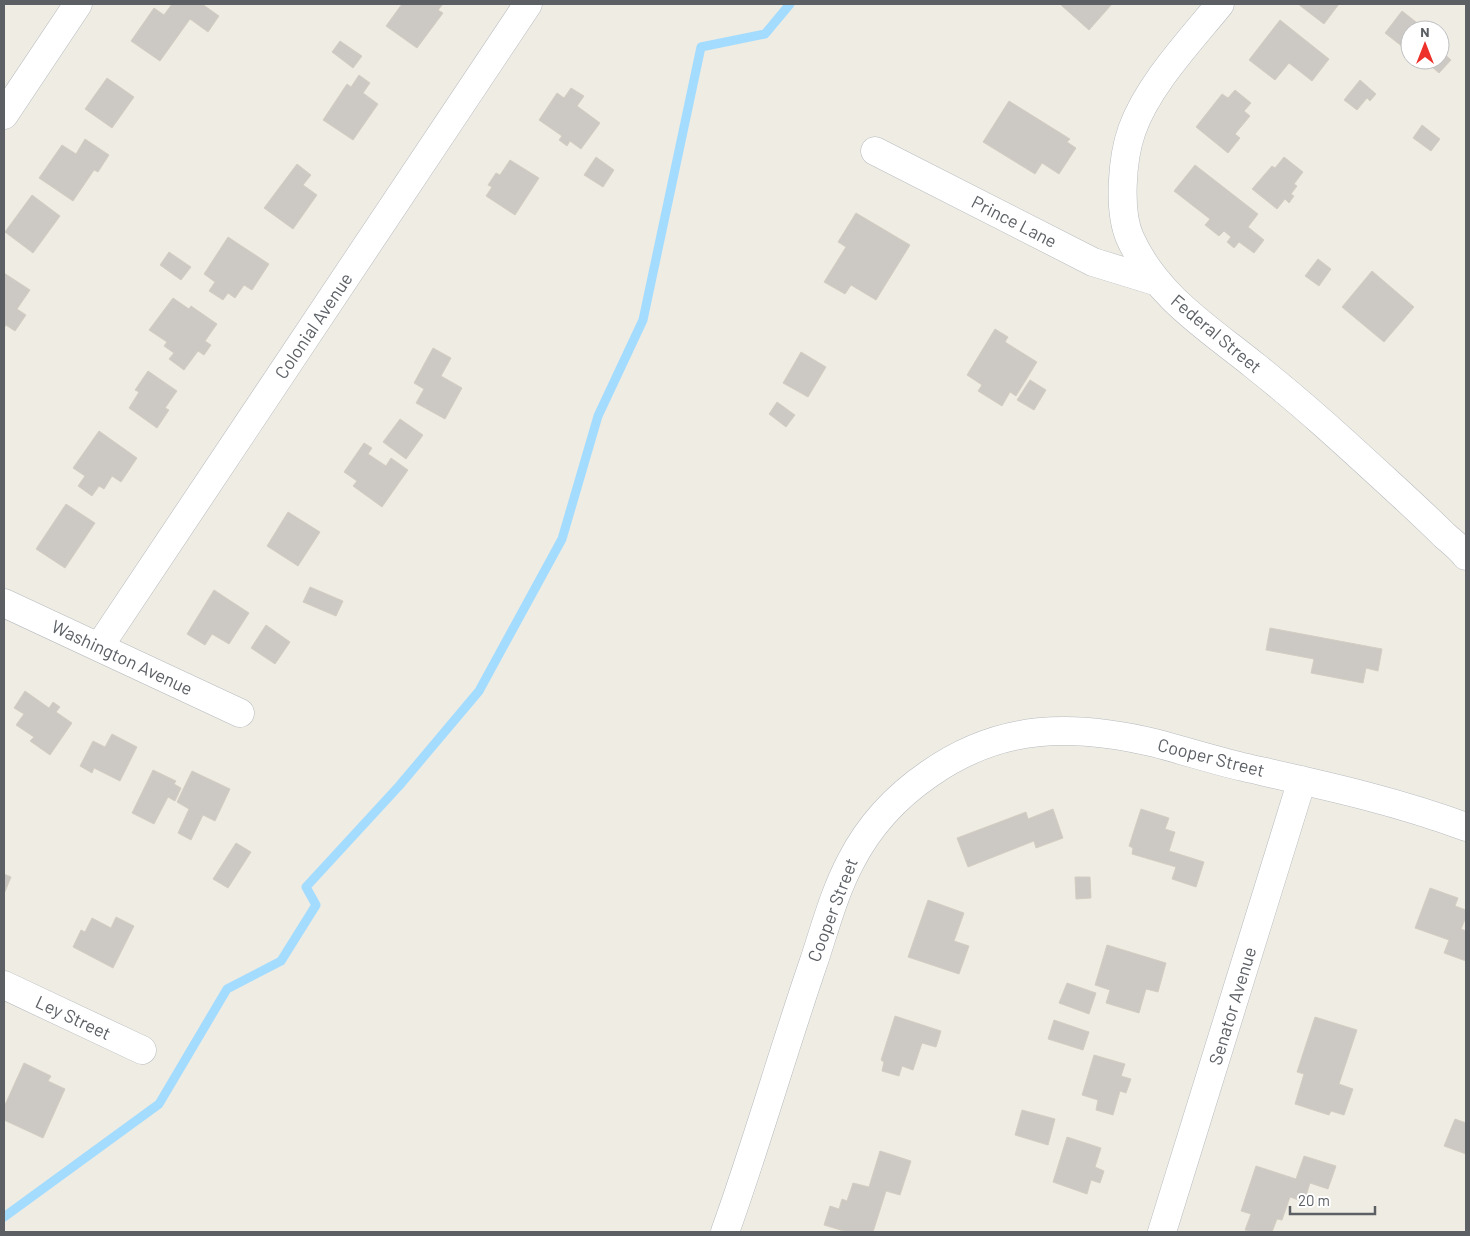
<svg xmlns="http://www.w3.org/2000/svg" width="1470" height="1236" font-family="Barlow,sans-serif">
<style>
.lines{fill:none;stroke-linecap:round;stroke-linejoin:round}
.stream{stroke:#a3dcff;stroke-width:9}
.building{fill:#ccc8c3;stroke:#d4cdc2}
.minor-casing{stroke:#b6babe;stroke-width:29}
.minor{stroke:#fff;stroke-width:28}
.labels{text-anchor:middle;stroke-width:4.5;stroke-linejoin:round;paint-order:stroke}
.street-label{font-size:18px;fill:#5c6065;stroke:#fff}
</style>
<rect width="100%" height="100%" fill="#efece3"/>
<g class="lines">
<path class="stream" d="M4,1217L159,1104L227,989L281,961L316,905L306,887L399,786L479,691L562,539L598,416L643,320L701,47L765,34L790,4"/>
</g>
<path class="building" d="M172,4H202L219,16L208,32L190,19L160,61L131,41L154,8L164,15Z
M402,4H443L438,10L443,13L417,48L386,26Z
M1062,4H1112L1089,30L1061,5Z
M1298,4H1339L1324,24Z
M1402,11L1425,29L1410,30V48L1408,51L1385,33Z
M1280,20L1329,59L1312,81L1289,63L1275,80L1249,60Z
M340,41L362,56L353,68L332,52Z
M1440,50L1451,60L1439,73L1426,62L1428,60H1440Z
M359,75L370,83L363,93L378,104L353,140L323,120L347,84L351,87Z
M107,78L134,97L112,128L85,109Z
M1360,80L1376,94L1370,101L1367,98L1357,110L1344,100Z
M571,88L584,96L577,106L600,123L581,149L570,141L567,146L559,140L562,136L539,120L557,93L564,98Z
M1235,90L1251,103L1244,111L1250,116L1235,134L1240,138L1228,153L1196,127L1222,94L1228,98Z
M1009,101L1070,139L1067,142L1076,148L1059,174L1042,163L1035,174L983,142Z
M1422,125L1440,139L1431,151L1413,138Z
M85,139L109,155L98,172L94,170L73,201L39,178L62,145L76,154Z
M596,157L614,170L603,187L584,175Z
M1284,157L1303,172L1294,184L1297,186L1291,194L1294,196L1289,203L1285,199L1277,209L1252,189L1272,166L1275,168Z
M510,160L539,178L515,215L486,196L492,187L488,185L496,173L500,175Z
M297,164L311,175L303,185L317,195L293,229L264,208Z
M1195,165L1258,214L1248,227L1264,240L1254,253L1239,242L1234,248L1227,242L1231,237L1224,231L1219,236L1205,225L1210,219L1174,191Z
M32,195L60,216L33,253L5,232Z
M856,213L910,245L876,300L851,285L845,294L824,282L846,247L838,242Z
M228,237L269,264L252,290L244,285L235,298L228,293L223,300L209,291L215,282L204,274Z
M169,252L191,267L181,280L160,265Z
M1318,259L1331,269L1319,286L1305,276Z
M1372,271L1414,307L1384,342L1342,307Z
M4,273L30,290L17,309L26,315L15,331L6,325L4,328Z
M173,298L189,309L191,306L217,324L205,341L211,345L204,355L198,351L184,370L169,359L174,353L164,346L167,342L149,330Z
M995,329L1008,337L1005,342L1037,362L1016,396L1010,392L1002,406L978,391L982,385L967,375Z
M433,348L451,358L441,376L462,388L445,419L416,403L424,389L414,383Z
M801,352L826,367L808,397L783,383Z
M148,371L177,391L165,408L169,410L157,428L129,408L139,392L135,390Z
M1030,380L1046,390L1034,410L1017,400Z
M777,402L795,415L786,427L769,414Z
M400,419L423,435L406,459L383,442Z
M99,431L137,458L121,482L112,476L104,489L99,486L92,496L78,486L85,476L73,468Z
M364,443L372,448L368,454L386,466L391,458L408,470L382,507L353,486L357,481L344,472Z
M66,504L95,523L65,568L36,549Z
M288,512L320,532L298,566L267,546Z
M310,587L343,601L336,616L303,602Z
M214,590L249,613L229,644L212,634L205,645L187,634Z
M266,625L290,642L275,664L251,648Z
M1270,628L1382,649L1378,671L1366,668L1363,683L1311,673L1314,659L1266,650Z
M25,691L49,708L53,702L60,707L56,712L72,723L50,755L30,741L34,737L16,725L24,714L14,708Z
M112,734L137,747L120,781L94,768L92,773L80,766L93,741L105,747Z
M153,770L176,781L174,784L181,788L175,801L168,797L154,824L132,813Z
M192,771L230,789L215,821L203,815L191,840L178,833L189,809L177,802Z
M1053,809L1063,838L1036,848L1034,841L968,867L957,838L1026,812L1028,819Z
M1141,809L1169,818L1165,829L1175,832L1169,851L1204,862L1196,887L1172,879L1176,867L1132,854L1133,848L1129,846Z
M236,843L251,852L228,888L213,879Z
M4,874L11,877L4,894Z
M1075,877H1090L1091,898L1076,899Z
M1430,888L1458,898L1455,906L1466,910V917L1461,929L1466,931V961L1444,953L1449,940L1415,928Z
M928,900L964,913L954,941L969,946L959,974L908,957Z
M116,917L134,926L113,968L73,947L81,930L85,932L92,918L111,928Z
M1107,945L1166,963L1158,992L1146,989L1139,1013L1106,1003L1110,990L1095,985Z
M1067,983L1096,993L1089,1014L1059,1003Z
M895,1016L941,1031L936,1047L922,1043L913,1070L902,1066L899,1076L882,1071L884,1062L881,1060Z
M1315,1017L1357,1030L1339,1084L1353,1089L1344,1115L1331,1111L1329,1115L1295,1104L1304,1074L1297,1072Z
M1054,1020L1089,1032L1083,1050L1048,1039Z
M1094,1055L1125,1064L1121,1076L1131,1079L1126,1093L1120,1091L1113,1115L1096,1110L1098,1100L1082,1095Z
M24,1063L51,1076L48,1081L65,1089L43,1138L4,1120V1107Z
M1022,1110L1055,1119L1048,1145L1015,1135Z
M1455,1119L1466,1123V1154L1444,1146Z
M1067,1137L1101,1148L1095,1167L1104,1171L1100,1183L1091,1180L1087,1194L1053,1182Z
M880,1151L911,1161L900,1195L886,1191L873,1232H847L824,1225L830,1206L839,1209L842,1199L847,1201L853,1183L869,1187Z
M1304,1156L1336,1166L1328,1189L1310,1183L1304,1202L1290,1197L1282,1220L1277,1219L1272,1232H1253L1245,1230L1251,1214L1241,1211L1256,1166L1296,1179Z"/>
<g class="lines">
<defs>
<path id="minor" d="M1220,4C1190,41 1148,85 1132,130C1122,158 1118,211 1130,238C1156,296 1208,328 1255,366C1307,407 1355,452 1403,496C1417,509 1431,522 1444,535C1452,542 1460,548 1466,556
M4,115L78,4
M875,151L1093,262L1158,282
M4,603L240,713
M99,647L528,4
M4,985L142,1050
M725,1232C757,1143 783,1051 814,961C825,928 834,893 851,861C869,826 897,796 929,774C1000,724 1073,723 1155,743C1185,751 1214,760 1243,767C1318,784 1394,800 1466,827
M1162,1232L1302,780"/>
</defs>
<use href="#minor" class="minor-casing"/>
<use href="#minor" class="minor"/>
</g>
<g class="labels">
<g class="street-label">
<text transform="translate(1014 222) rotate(27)" y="6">Prince Lane</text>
<text transform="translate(314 326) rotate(-56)" y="6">Colonial Avenue</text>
<text transform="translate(1216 334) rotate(40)" y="6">Federal Street</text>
<text transform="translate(122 658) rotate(25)" y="6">Washington Avenue</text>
<text transform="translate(1211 758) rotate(14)" y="6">Cooper Street</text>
<text transform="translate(833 910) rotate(-69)" y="6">Cooper Street</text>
<text transform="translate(1233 1006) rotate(-73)" y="6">Senator Avenue</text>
<text transform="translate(73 1018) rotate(25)" y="6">Ley Street</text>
</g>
</g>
<rect width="1470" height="1236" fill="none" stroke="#5c6065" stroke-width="10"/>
<g transform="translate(1425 45)"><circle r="24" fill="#ffffff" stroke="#bebfc1"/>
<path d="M0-4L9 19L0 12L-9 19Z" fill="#ee302b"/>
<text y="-8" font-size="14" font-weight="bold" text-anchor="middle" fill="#5c6065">N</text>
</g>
<path d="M1290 1206v8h85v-8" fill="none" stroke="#5c6065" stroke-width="2.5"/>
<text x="1298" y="1206" font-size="15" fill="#5c6065" stroke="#ffffff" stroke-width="4" paint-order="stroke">20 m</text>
</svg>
